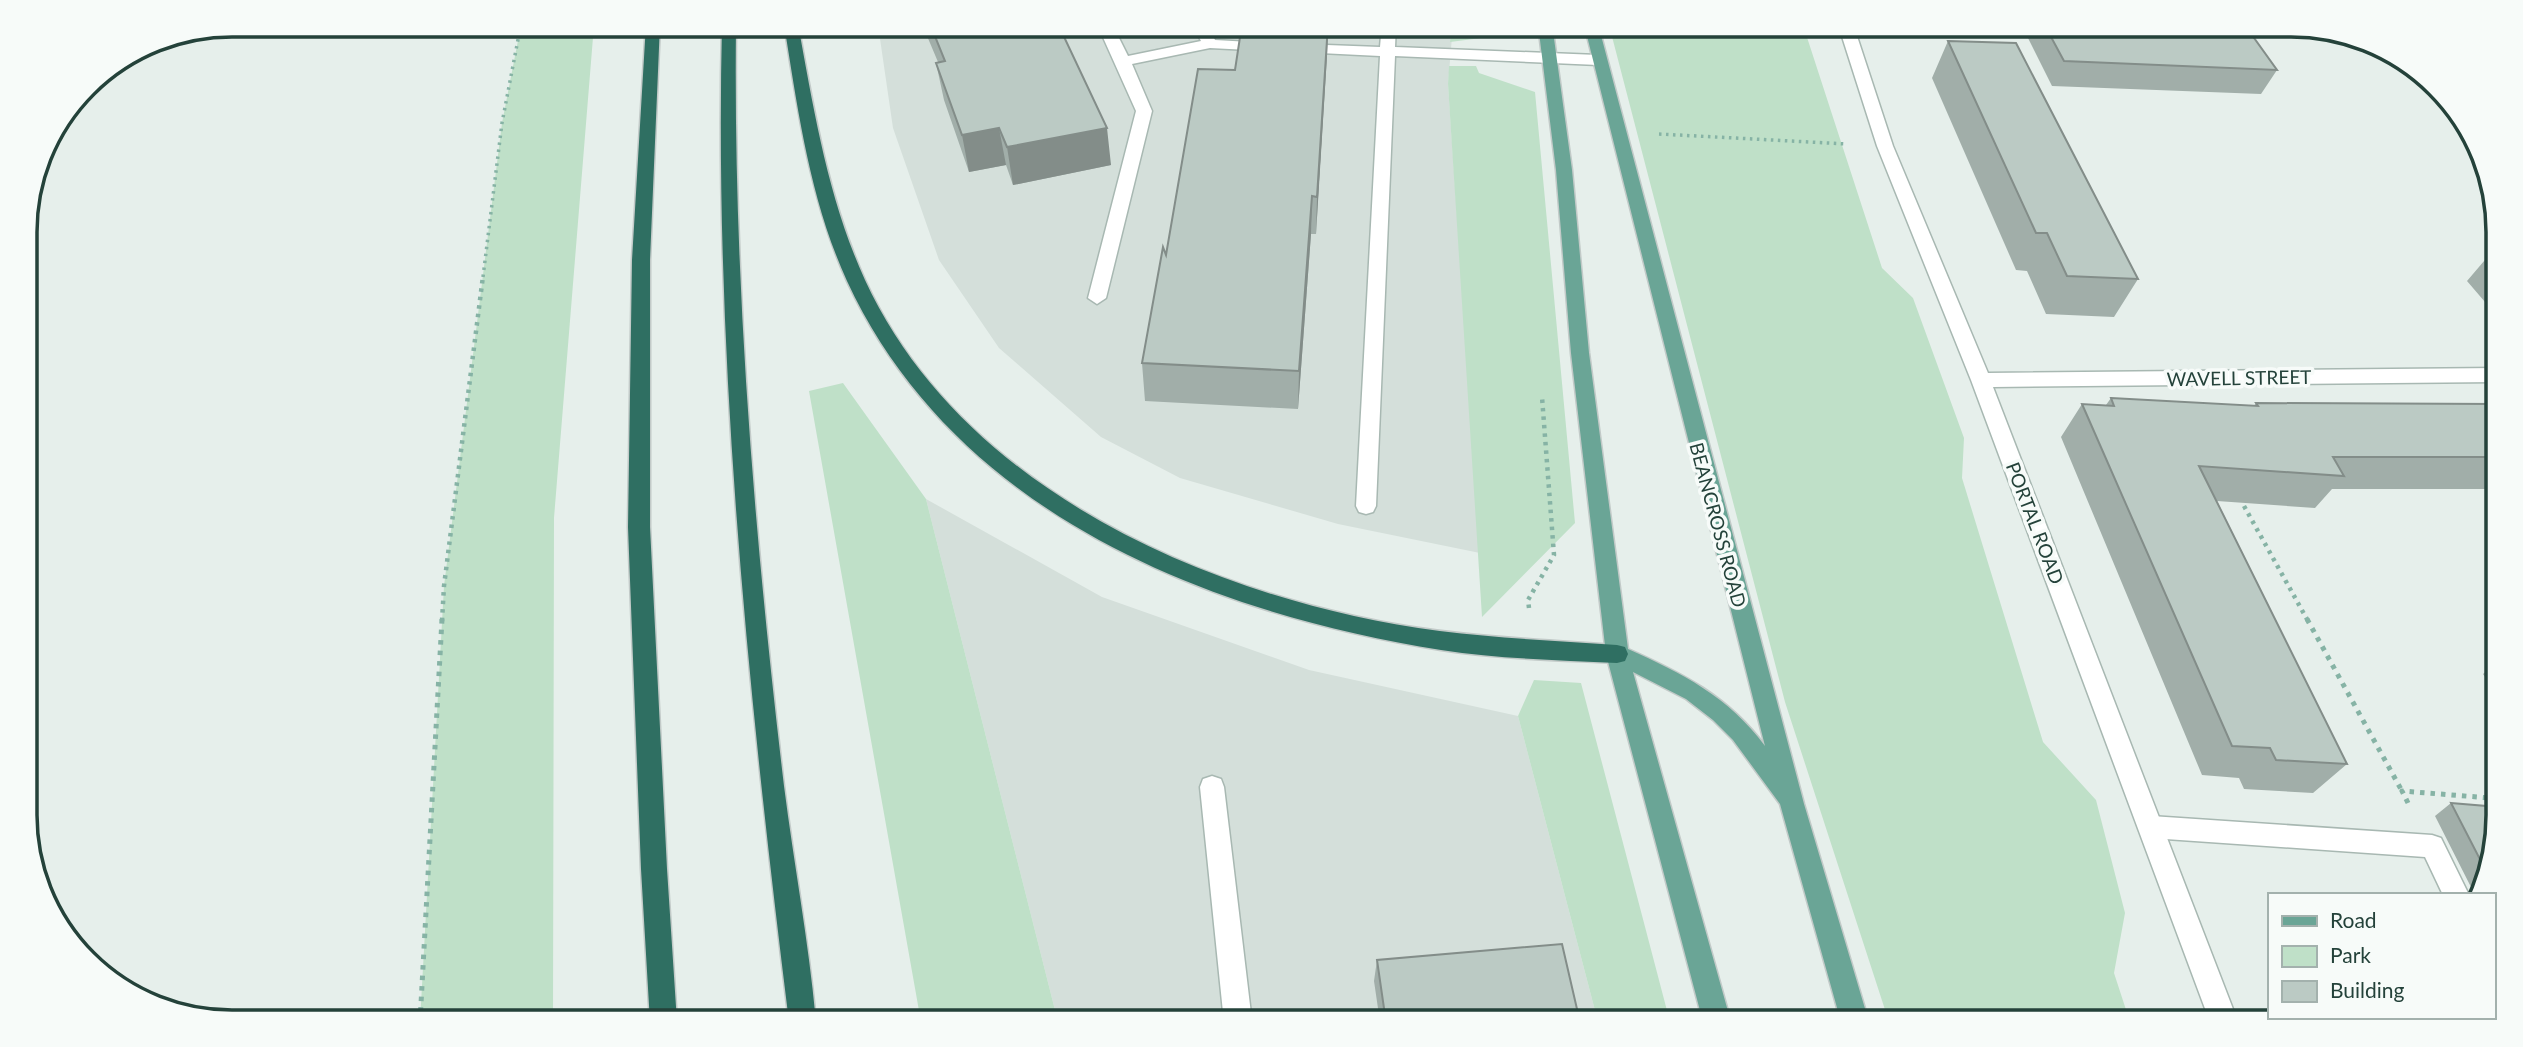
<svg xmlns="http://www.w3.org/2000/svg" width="2523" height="1047" font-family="Lato,sans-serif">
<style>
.built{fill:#d4dfda}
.green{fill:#bfe0c8}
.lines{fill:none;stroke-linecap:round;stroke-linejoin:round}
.lane-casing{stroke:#a8b8b2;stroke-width:3}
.street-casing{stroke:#a8b8b2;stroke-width:3}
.primary-casing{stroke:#c2cac8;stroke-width:3}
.highway-casing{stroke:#c2cac8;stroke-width:3}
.path-far2{stroke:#86b3a5;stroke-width:3.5;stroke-dasharray:2.5 4.5;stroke-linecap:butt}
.path-far1{stroke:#86b3a5;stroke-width:4.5;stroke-dasharray:3.5 5;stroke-linecap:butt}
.path{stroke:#86b3a5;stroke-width:5;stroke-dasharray:4.5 6;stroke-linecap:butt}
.lane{fill:#fff;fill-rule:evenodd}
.street{fill:#fff;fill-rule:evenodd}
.primary{fill:#6aa596;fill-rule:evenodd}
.highway{fill:#2f6f62;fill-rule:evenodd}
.wall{fill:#a1aea9}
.shaded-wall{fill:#838d89}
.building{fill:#bbcac4;stroke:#838d89;stroke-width:2}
.labels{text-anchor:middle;stroke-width:7;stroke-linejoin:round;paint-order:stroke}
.street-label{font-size:19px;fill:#24423a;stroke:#f7fbf9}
.rim{fill:none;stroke:#24423a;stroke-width:3.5}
</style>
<rect width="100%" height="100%" fill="#e6efeb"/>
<path class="built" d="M878,25H1453L1448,84L1480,553L1338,524L1180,478L1101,437L999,348L939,260L893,128Z
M926,499L1102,597L1309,670L1518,716L1598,1022H1058Z"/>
<path class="green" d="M521,25H594L554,518L553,1022H420L444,586L502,123Z
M1453,25H1528V32L1450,42Z
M1609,25H1803L1882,268L1913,298L1964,438L1962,478L2043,742L2096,800L2125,913L2114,973L2130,1022H1889L1785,702Z
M1449,66H1476L1479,73L1535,92L1575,523L1482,617L1448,84Z
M843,383L926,499L1058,1022H921L809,391Z
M1534,680L1581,683L1670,1022H1598L1518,716Z"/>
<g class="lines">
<defs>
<path id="lane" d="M1097,24H1112L1128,56L1201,41L1192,24H1207L1215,40L1268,43L1275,47L1268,51L1210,48L1132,64L1152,111L1106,298L1097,304L1088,298L1136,111Z
M1382,24H1396L1395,47L1598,55L1606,60L1598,65L1395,56L1376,506L1373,512L1366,514L1359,512L1356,506L1380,56L1300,52L1293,48L1300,44L1380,47Z
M1212,776L1221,779L1224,787L1252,1022H1224L1200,787L1203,779Z
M2151,816L2432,835L2441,838L2469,895H2443L2425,857L2151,838L2142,835L2139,827L2142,819Z"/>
<path id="street" d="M1838,24H1853L1893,146L1988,373L2497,368V382L1993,387L2238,1022H2210L1971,380L1877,146Z"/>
<path id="primary" d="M1538,24H1552L1572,170L1589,353L1628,649C1682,673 1729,697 1765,746L1584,24H1598L1804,804L1869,1022H1841L1780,804L1733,740L1713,720L1686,699L1633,672L1731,1022H1703L1606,654L1571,353L1556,170Z"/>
<path id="highway" d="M646,24H660L650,260V527L667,869L677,1022H650L641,869L628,527L632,260Z
M722,24H736C733,278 754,534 784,786C794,865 809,943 816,1022H789C748,691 714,358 722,24Z
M784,24H798C814,111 828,199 865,280C952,469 1161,573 1354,616C1441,636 1529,639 1617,645L1625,647L1628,654L1625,661L1617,663C1558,660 1499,659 1441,650C1204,612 954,512 847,281C810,200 798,111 784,24Z"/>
</defs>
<use href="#lane" class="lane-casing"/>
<use href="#street" class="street-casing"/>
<use href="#primary" class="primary-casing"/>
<use href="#highway" class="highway-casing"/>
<path class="path-far2" d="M1659,134L1846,144
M483,277L502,123L521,24"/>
<path class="path-far1" d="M2244,506L2308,621
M1529,608L1528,600L1554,555L1542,397
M442,621L444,586L483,276"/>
<path class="path" d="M2307,619L2402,791
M2408,803L2402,791L2490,798L2498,810
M420,1022L442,619"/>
<use href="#lane" class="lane"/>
<use href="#street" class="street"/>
<use href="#primary" class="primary"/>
<use href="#highway" class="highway"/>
</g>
<path class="wall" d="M922,24H1058L1111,165L1013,185L1006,165L969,172L944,100L936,63L938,62Z
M1330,24L1327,42L1316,234H1311L1298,409L1145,401L1142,363L1166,255L1235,70Z
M2021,24H2244L2277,70L2261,94L2052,86Z
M1948,41L2138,279L2114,317L2046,314L2027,271L2016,270L1932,78Z
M2490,254H2497V316L2467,281Z
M2111,398L2254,406L2256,403L2497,404L2498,489H2332L2315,508L2217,501L2347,764L2313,793L2244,789L2239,778L2202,775L2061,437L2082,404L2106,405Z
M2498,661V696L2483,674Z
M2451,803L2498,816L2483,895H2475L2435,816Z
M1377,960L1580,1022H1380L1374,981Z"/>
<path class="shaded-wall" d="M1328,24L1327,56L1316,234L1317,197Z
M999,128L1006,165L969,172L962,135Z
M1107,128L1111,165L1013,185L1007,147Z
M1312,196L1311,234L1298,409L1299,371Z"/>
<path class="building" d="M930,24H1058L1107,128L1007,147L999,128L962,135L936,63L945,61Z
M1242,24H1328L1317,197L1312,196L1299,371L1142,363L1163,247L1166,255L1198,69L1235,70Z
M2044,24H2244L2277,70L2064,61Z
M1948,41L2016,43L2138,279L2067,276L2047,233H2036Z
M2490,254H2497V261Z
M2111,398L2258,406L2256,403L2497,404V457H2333L2344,476L2199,466L2347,764L2276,760L2270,748L2232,746L2082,404L2114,406Z
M2451,803L2498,807V816L2487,873Z
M1562,944L1580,1022H1386L1377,960Z"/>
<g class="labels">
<g class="street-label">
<text transform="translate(2239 378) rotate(-1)" y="7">WAVELL STREET</text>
<text transform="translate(2035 523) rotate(69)" y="7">PORTAL ROAD</text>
<text transform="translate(1718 525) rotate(75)" y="7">BEANCROSS ROAD</text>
</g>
</g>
<path d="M0 0H2523V1047H0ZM232 37H2291A195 195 0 0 1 2486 232V815A195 195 0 0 1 2291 1010H232A195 195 0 0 1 37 815V232A195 195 0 0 1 232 37Z" fill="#f7fbf9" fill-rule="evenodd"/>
<path class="rim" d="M232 37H2291A195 195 0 0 1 2486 232V815A195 195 0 0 1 2291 1010H232A195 195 0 0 1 37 815V232A195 195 0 0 1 232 37Z"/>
<rect x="2268" y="893" width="228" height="126" fill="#f7fbf9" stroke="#a3b1ad" stroke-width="2"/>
<rect x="2282" y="916" width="35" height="10" fill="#6aa596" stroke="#a3b1ad" stroke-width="2"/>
<text x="2330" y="928" font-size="21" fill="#24423a">Road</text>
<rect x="2282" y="946" width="35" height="21" fill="#bfe0c8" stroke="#a3b1ad" stroke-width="2"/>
<text x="2330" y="963" font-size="21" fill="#24423a">Park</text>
<rect x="2282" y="981" width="35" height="21" fill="#bbcac4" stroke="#a3b1ad" stroke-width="2"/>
<text x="2330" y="998" font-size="21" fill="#24423a">Building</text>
</svg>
